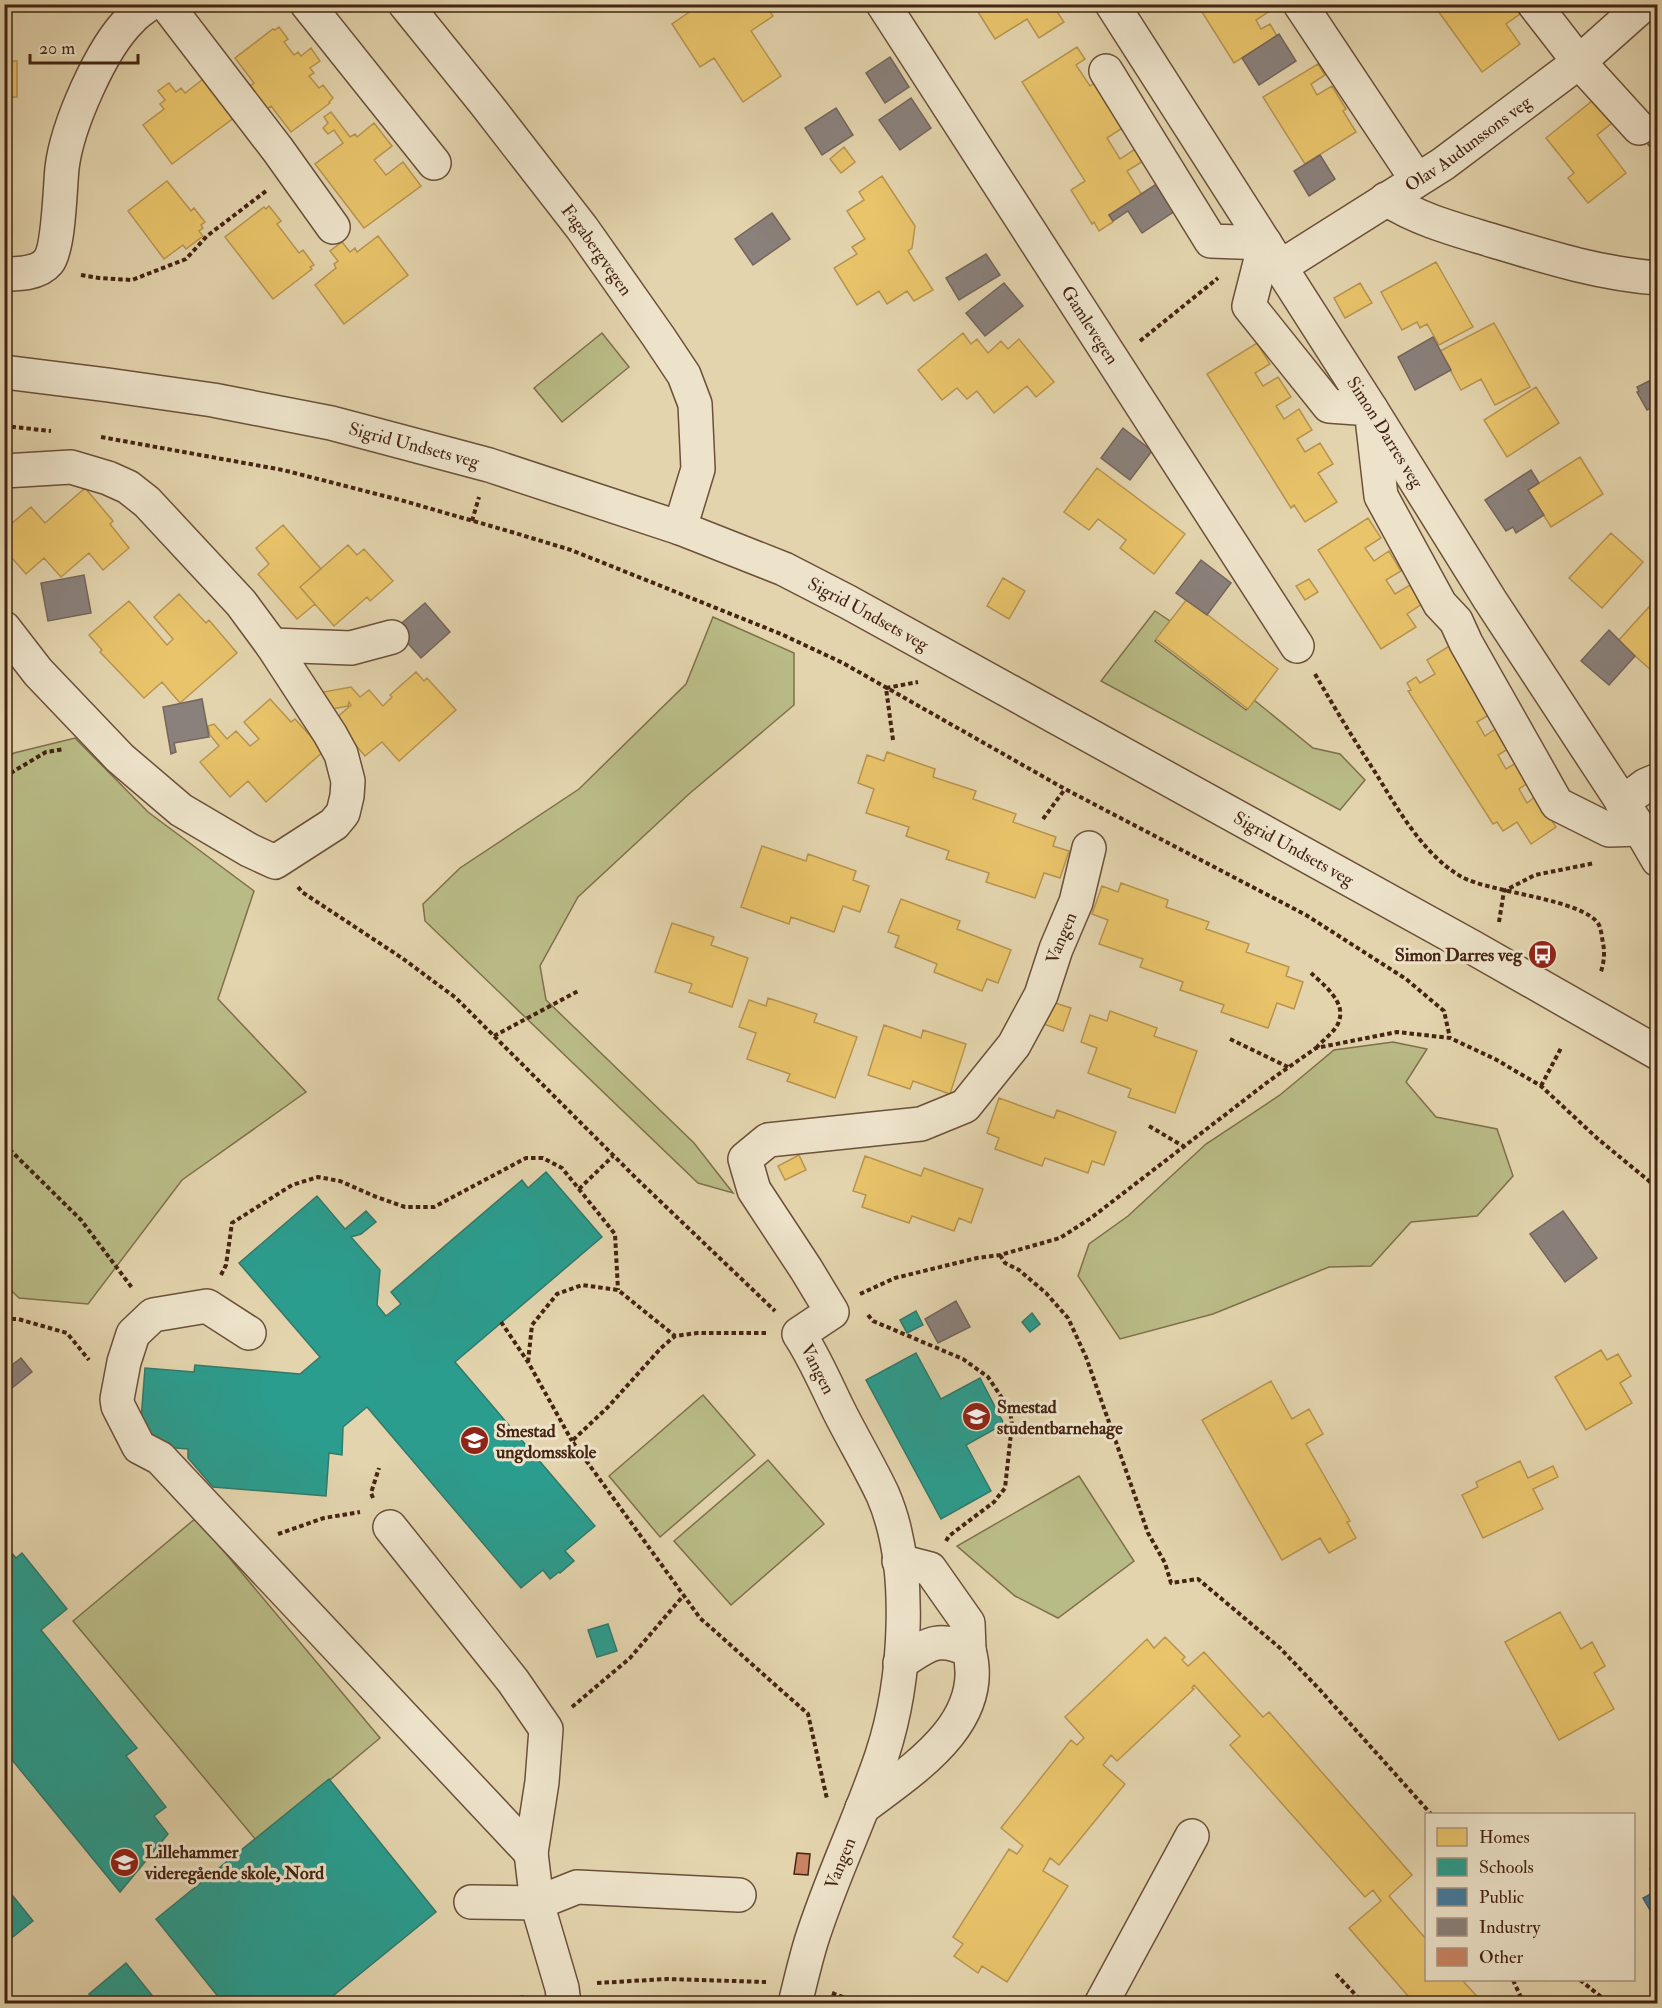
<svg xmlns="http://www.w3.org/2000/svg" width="1662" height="2008" font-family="'IM FELL Double Pica',serif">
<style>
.green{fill:#b9bb86;stroke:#7f704c;stroke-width:1.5}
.homes{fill:#e9c46a;stroke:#b89450;stroke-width:1.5}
.schools{fill:#2a9d8f;stroke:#32796a;stroke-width:1.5}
.public{fill:#457b9d;stroke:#456173;stroke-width:1.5}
.industry{fill:#8a817c;stroke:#75655c;stroke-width:1.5}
.building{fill:#c88363;stroke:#452412;stroke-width:1.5}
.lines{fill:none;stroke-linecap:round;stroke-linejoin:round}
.minor-casing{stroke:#6c5039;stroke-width:36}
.path{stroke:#452412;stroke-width:4;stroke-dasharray:4.5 3;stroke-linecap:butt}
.minor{stroke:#ede3ca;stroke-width:33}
.labels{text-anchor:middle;stroke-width:6;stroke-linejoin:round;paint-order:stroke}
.street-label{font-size:18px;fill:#452412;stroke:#ede3ca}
.poi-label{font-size:18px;font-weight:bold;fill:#452412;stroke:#ede3ca;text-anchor:start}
</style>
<rect width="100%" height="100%" fill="#e3d4ad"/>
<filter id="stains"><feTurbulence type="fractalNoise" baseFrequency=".00333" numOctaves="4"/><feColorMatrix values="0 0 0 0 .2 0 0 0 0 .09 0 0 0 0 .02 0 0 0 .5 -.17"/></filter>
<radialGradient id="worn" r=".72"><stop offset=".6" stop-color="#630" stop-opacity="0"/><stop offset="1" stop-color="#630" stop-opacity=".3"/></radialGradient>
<path class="green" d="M602,333L629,367L562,422L534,388Z
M1155,611L1170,621L1155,641L1246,710L1254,700L1313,748L1340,754L1365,780L1340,810L1101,681Z
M713,617L794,653V705L689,794L578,897L540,966L546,1000L694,1143L733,1193L698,1183L425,921L423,904L460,868L579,789L686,684Z
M75,738L148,812L254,891L218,999L306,1092L182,1180L88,1304L19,1298L4,1283L5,758L14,753Z
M1393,1042L1427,1049L1406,1082L1436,1117L1497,1129L1513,1176L1477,1216L1411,1222L1371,1266L1329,1267L1213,1314L1120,1339L1078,1276L1089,1244L1128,1216L1206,1144L1280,1095L1334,1050Z
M703,1395L755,1455L660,1537L609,1476Z
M768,1460L824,1524L731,1605L674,1541Z
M1079,1476L1134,1561L1058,1618L1015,1596L957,1546Z
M196,1518L380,1738L257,1841L73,1621Z"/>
<path class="homes" d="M701,4H765L773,16L751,31L781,76L743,102L714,58L700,67L672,24Z
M973,4H1052L1064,22L1039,38L1027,19L995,39Z
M1197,4H1274L1276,7L1256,20L1261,29L1270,24L1277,36L1234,63Z
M1433,4H1502L1504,7L1508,4H1513L1520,14L1506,24L1520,44L1482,72Z
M279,27L288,39L284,42L294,55L298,52L301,56L311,48L320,61L310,68L314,73L309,76L319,88L323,85L333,98L329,102L330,103L291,132L271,106L267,109L250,86L254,83L235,58L273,29L275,30Z
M1077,47L1085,59L1076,65L1090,86L1098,80L1127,125L1107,138L1120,159L1140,146L1148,158L1127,171L1142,195L1109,215L1113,222L1099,231L1094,222L1092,224L1071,190L1085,181L1022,82Z
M4,55H11V61H17V97H10V101H4Z
M1318,64L1325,75L1311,84L1317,95L1332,86L1346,109L1343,111L1356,132L1305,164L1263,97Z
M206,77L235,117L172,164L143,125L164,109L160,104L165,100L158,91L169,83L176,92L181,88L185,93Z
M1597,97L1616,120L1597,135L1626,173L1588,203L1568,178L1574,173L1546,138Z
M331,112L350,137L355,134L357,137L374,123L392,146L374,160L386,175L403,162L421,186L364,228L315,164L343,143L334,130L328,134L323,128L328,123L324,117Z
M844,147L855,162L841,173L830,159Z
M882,176L915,226L912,248L908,251L933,290L914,301L907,291L887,304L879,291L857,305L834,268L857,254L852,247L865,239L847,211L864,200L859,192Z
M167,181L191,211L194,208L205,222L201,225L203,228L199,231L203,236L186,249L183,245L164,259L128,211Z
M269,206L281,221L277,224L299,253L303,250L314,265L310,267L312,269L273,299L225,237L264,207L266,209Z
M378,236L408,275L344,324L315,285L336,268L334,264L338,261L330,251L342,242L350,252L355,248L357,252Z
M1436,262L1473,327L1439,345L1427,324L1420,328L1417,322L1402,330L1381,292Z
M1360,283L1372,303L1345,318L1334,298Z
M1494,323L1530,387L1495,405L1481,379L1461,390L1440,351Z
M963,333L971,344L977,339L988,353L1001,341L1008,349L1019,339L1054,382L1036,397L1027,386L994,413L977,391L967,399L957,388L942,400L918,370Z
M1257,343L1270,364L1255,373L1263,386L1278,377L1291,397L1276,406L1284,419L1299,409L1312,430L1297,439L1305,452L1320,443L1333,464L1318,473L1337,502L1305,522L1294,505L1291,508L1207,374Z
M1536,387L1559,423L1507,457L1484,420Z
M1580,457L1603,494L1551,527L1528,490Z
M1097,468L1185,534L1154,574L1120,548L1126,540L1098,519L1089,530L1064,512Z
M85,488L113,521L110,524L129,548L103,570L89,553L61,577L44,558L26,574L4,549V530L31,507L45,523Z
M1368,518L1381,538L1365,548L1374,561L1389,551L1401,571L1386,580L1395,594L1410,585L1422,604L1407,614L1416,627L1381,649L1318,550Z
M283,525L321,569L300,587L315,604L297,619L258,574L269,564L256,548Z
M1611,533L1643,562L1602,608L1569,578Z
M348,545L357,555L364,549L393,581L370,601L367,597L334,626L300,587Z
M1003,578L1025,591L1009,619L987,606Z
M1309,579L1318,592L1305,600L1296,586Z
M179,594L206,623L209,620L237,653L180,703L162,682L144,698L100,652L102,650L89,635L129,601L167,645L173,639L154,617Z
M1658,597V663L1651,670L1618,641Z
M1187,599L1278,669L1248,709L1156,639Z
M1454,643L1492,713L1477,722L1485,736L1500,726L1513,746L1498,755L1506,769L1521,760L1534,779L1519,789L1527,803L1536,796L1556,827L1531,844L1517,822L1503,831L1497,822L1493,824L1408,691L1411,690L1407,683L1416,677L1420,683L1435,674L1427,660Z
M416,672L424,681L427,678L456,710L399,761L382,742L365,756L334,720L351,705L349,702L348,706L322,711L318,693L351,687L360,697L369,690L383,706L392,697L390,695Z
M270,699L291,722L295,719L324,751L266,802L248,781L230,797L200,762L219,746L210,735L208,726L214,724L227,739L236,731L250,746L259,739L244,722Z
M887,752L935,769L933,777L976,791L973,799L1016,814L1013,822L1056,837L1053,846L1069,851L1060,878L1044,873L1035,898L986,882L989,873L946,859L949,851L906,836L909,827L866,813L874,789L858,783L867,755L884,761Z
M762,846L806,861L808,854L856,871L853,880L869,886L860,912L843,906L834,932L791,917L789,924L741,907Z
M1121,883L1168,900L1166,907L1209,922L1206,929L1249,944L1246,952L1289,967L1286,976L1303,982L1294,1009L1277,1003L1268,1028L1221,1012L1224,1005L1180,990L1183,982L1140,967L1143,959L1099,944L1108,920L1092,914L1102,886L1118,892Z
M901,899L960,921L957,929L1011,950L998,983L987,979L982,991L934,972L937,964L895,947L899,936L888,932Z
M672,923L714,937L711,945L748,958L732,1007L689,992L692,984L655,972Z
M768,998L817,1014L814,1022L857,1037L835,1098L787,1081L790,1074L747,1059L756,1033L739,1027L749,1000L766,1006Z
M1052,1002L1071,1008L1063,1031L1044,1024Z
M1110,1011L1157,1028L1154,1036L1197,1051L1175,1113L1128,1097L1131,1089L1088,1073L1097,1048L1081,1042L1090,1015L1107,1021Z
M884,1025L921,1038L923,1030L966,1044L950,1094L913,1081L910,1089L868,1075Z
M999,1098L1054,1118L1057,1110L1116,1132L1104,1165L1092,1161L1088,1173L1045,1158L1042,1166L995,1149L999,1138L987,1133Z
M799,1155L806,1170L785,1180L778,1166Z
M865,1156L921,1176L924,1168L983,1189L971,1223L959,1218L954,1231L912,1216L909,1223L862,1207L866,1195L853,1191Z
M1601,1350L1607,1360L1618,1354L1631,1376L1620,1383L1632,1403L1586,1430L1555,1377Z
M1271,1381L1292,1419L1309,1409L1323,1434L1306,1444L1350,1521L1347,1522L1356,1538L1329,1553L1320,1538L1282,1560L1202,1420Z
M1520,1461L1528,1478L1553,1466L1558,1477L1533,1489L1543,1509L1483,1538L1462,1495L1478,1487L1476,1482Z
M1560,1612L1581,1649L1592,1642L1605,1666L1594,1673L1614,1709L1559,1740L1505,1642Z
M1165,1637L1185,1657L1182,1660L1188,1666L1204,1652L1263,1717L1269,1712L1412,1875L1389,1896L1426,1939V1980H1462L1484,2004H1415L1349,1928L1381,1901L1373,1890L1365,1897L1230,1745L1240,1736L1194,1685L1192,1688L1194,1689L1117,1761L1111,1755L1103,1765L1125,1784L1059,1865L1050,1858L1043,1871L1068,1886L1007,1982L982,1966L978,1973L954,1956L963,1944L953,1937L1009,1849L1017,1854L1023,1846L1001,1828L1071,1740L1077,1745L1084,1738L1065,1717L1147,1639L1154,1648Z"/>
<path class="schools" d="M546,1172L602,1237L455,1362L595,1526L565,1551L574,1561L560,1573L559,1572L550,1579L543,1570L521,1588L367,1407L343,1427L342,1455L329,1453L326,1496L213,1487L188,1458V1449L139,1445L145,1368L194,1372L195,1365L300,1374L320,1357L239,1263L317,1196L345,1229L366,1211L376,1222L361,1234L351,1237L380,1270L377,1305L386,1316L401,1304L391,1292L522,1180L528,1188Z
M916,1311L923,1325L907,1333L900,1320Z
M1032,1313L1040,1324L1030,1332L1022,1322Z
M916,1353L941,1399L980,1378L1004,1424L966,1445L991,1491L941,1519L866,1380Z
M4,1544L16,1558L22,1553L67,1609L41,1630L137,1748L126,1756L166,1807L154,1816L168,1834L120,1892L4,1750Z
M608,1624L617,1651L597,1657L588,1630Z
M329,1779L436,1912L323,2004H224L156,1919Z
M4,1885L33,1921L4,1944Z
M126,1963L159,2004H86L93,1998L89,1994Z"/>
<path class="public" d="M1658,1865V1883L1650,1869Z
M1658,1890V1924L1643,1898Z"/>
<path class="industry" d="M1279,34L1296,61L1259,85L1242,58Z
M890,57L909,87L885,103L866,73Z
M911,98L931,128L900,150L879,120Z
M836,108L853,135L822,155L805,128Z
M1658,133V157L1646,142Z
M1320,155L1335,179L1309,196L1294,171Z
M1161,181L1178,209L1142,233L1128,211L1113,221L1109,215Z
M772,213L790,239L753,265L735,239Z
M986,254L1000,275L959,300L946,278Z
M1004,283L1023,306L985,336L966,313Z
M1433,337L1451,370L1415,390L1398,357Z
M1658,380V404L1647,410L1637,392L1639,391L1637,387L1649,381L1651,384Z
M1123,428L1152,451L1130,480L1101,458Z
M1531,470L1539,483L1528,490L1544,515L1516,533L1513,527L1506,531L1485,500Z
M1201,560L1231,583L1207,615L1176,593Z
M84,575L91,613L48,621L41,583Z
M425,603L450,632L421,658L395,629Z
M1609,630L1635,656L1609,685L1581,661Z
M202,699L209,737L174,743L176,752L171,754L163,707Z
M1563,1211L1597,1258L1565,1282L1530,1234Z
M956,1301L970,1327L938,1343L925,1319Z
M21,1358L32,1372L12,1388L4,1378V1371Z"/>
<path class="building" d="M797,1853L810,1854L808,1875L794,1874Z"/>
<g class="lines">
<defs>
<g id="minor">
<path d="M166,4L278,150L333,227"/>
<path d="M307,4L434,163"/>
<path id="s1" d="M405,4L485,103L582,228L658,336L684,375L695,404L698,469L680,528"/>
<path id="s2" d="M883,4L1297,646"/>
<path id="s3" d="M1112,4L1371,409L1490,600L1640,829L1658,860"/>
<path d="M1300,4L1417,180"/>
<path d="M1534,4L1579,62L1639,128"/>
<path d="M1106,71L1211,241L1265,243L1249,306L1329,406L1371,409L1381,496L1440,604L1456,621L1466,643L1557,804L1609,830L1640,829"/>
<path d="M1386,199C1421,221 1458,230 1497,242C1550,258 1602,274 1658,278"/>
<path id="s4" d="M1280,267L1443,164L1579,62L1644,4"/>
<path d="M4,274C18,274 38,274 48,262C59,249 60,187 62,168C67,126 101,48 131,19C136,13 143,9 149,4"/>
<path id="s5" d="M4,372L108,385L213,400L331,423L489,465L680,528L784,569L848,602L1472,947L1658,1053"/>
<path d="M4,471L71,467L108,478L128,487L147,502L241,603L272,645L330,734L341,754L348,781L347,796L343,813L334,824L275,862L249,850L181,810L120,758L38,672L4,628"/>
<path d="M272,645L351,648L392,637"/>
<path d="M1622,803L1646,785L1658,780"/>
<path d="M249,1333L207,1306L153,1315L133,1334L124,1362L117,1399L118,1406L139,1447L160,1458L531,1853"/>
<path d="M390,1527L513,1681L546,1729L542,1782L531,1853L537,1903L562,1988L564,2004"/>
<path d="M899,1561L930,1569L968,1623L969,1650"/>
<path d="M862,1808C912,1770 989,1723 969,1650C936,1635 928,1645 900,1663"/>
<path d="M471,1902L537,1903L577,1887L739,1895"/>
<path id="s6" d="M795,2004C800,1983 805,1962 811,1942C831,1878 861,1818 882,1755C906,1682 914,1567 883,1495C870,1467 853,1439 839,1411C826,1385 815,1358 799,1334L832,1312L806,1269L754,1190L745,1159L768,1140L921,1124L965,1106L1014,1045L1041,995L1056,949L1076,902L1089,848"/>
<path d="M1101,2004L1192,1836"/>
</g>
</defs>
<use href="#minor" class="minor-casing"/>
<path class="path" d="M81,275L99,278L132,280L186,259L207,236L266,191
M1140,341L1218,278
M4,426L51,431
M101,437L283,470L404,501L515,533L571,550L781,634L843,663L1065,789L1306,915L1406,979L1444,1011L1450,1038
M472,521L479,497
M1315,674C1334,707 1354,740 1375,772C1397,808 1424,856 1462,877C1491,893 1585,899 1599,925C1601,929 1602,938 1603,943C1605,953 1604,964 1600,974
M893,740L886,688L918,682
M4,777L46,752L64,749
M1043,819L1065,789
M298,887L302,892L402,958L456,998L638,1180L775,1311
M1499,922L1504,891L1535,875L1595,863
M1311,973C1324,985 1346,1002 1339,1021C1337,1030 1323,1040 1317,1047
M494,1036L580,990
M1230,1039L1288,1067
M1541,1086L1561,1048
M1149,1126L1183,1146
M4,1144L81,1220L133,1289
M579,1189L613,1156
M1000,1255L1005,1263L1019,1270L1046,1293L1068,1318L1086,1357L1148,1533L1165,1563L1171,1583L1198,1579L1280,1648L1320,1690L1431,1814
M221,1275L226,1265L232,1223L292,1185L318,1177L340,1181L374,1196L405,1207H434L526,1158H543L562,1168L615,1234L618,1290
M860,1294L895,1278L977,1258L1000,1255L1060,1238L1091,1218L1269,1081L1316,1048L1397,1032L1450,1038L1495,1059L1541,1086L1598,1139L1649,1181L1658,1191
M868,1315L873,1321L963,1359L988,1377L1010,1410L1012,1424L1005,1488L994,1502L949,1536L946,1541
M4,1319H18L67,1333L89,1360
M501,1322L528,1362L572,1441
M766,1333H697L675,1336L661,1348L608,1407L572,1441L700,1618L808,1714L827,1799
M528,1362L532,1325L557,1294L582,1285L618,1290L675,1336
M373,1498L371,1493L379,1468
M278,1534L324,1518L360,1512
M572,1707L630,1658L683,1596
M1336,1974L1364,2004
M1513,1980L1524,2004
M1580,1980L1610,2004
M597,1983L667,1979L766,1982
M832,1993L862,2004
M498,2004L527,1996"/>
<use href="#minor" class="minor"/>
</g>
<defs>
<symbol id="bus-disc" viewBox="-11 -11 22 22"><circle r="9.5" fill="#8f2418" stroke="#ede3ca"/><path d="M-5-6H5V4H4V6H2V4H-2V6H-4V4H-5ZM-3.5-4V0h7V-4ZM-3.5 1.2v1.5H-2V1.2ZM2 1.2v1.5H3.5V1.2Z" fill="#fff"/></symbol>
<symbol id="school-disc" viewBox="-11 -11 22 22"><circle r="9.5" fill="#8f2418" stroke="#ede3ca"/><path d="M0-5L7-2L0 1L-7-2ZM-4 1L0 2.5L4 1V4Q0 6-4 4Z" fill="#fff"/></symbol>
</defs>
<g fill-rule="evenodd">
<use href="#bus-disc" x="1526" y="938" width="33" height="33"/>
<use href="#school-disc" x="960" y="1400" width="33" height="33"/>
<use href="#school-disc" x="458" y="1424" width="33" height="33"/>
<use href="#school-disc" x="108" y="1846" width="33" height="33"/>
</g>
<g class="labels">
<g class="street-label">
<text dy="6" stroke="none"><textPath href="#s4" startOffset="225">Olav Audunssons veg</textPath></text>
<text dy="6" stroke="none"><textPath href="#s1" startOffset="312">Fagabergvegen</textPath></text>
<text dy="6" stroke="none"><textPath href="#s2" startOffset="382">Gamlevegen</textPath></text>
<text dy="6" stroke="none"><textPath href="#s3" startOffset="508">Simon Darres veg</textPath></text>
<text dy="6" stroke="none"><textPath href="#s5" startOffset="417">Sigrid Undsets veg</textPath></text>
<text dy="6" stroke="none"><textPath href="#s5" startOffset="903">Sigrid Undsets veg</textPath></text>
<text dy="6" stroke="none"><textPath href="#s5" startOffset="1389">Sigrid Undsets veg</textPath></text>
<text dy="6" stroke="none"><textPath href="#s6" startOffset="1354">Vangen</textPath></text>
<text transform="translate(818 1369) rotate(63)" y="6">Vangen</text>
<text dy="6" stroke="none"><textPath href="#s6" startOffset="148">Vangen</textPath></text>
</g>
<g class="poi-label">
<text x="1522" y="961" text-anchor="end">Simon Darres veg</text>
<text x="997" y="1413">Smestad<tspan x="997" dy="21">studentbarnehage</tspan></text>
<text x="496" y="1437">Smestad<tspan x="496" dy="21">ungdomsskole</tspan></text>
<text x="145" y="1858">Lillehammer<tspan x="145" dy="21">videregående skole, Nord</tspan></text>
</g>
</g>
<rect width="1662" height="2008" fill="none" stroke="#e3d4ad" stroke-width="24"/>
<rect x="6" y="6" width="1650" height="1996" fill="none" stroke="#452412" stroke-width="3"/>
<rect x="12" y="12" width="1638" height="1984" fill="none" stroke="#452412" stroke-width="1.5"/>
<rect x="1425" y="1813" width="210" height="168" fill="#ede3ca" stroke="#aa9780" stroke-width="1.5"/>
<rect x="1437" y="1828" width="30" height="18" fill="#e9c46a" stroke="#aa9780" stroke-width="1.5"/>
<text x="1479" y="1843" font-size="18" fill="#452412">Homes</text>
<rect x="1437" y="1858" width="30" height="18" fill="#2a9d8f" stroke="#aa9780" stroke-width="1.5"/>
<text x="1479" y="1873" font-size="18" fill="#452412">Schools</text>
<rect x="1437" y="1888" width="30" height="18" fill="#457b9d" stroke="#aa9780" stroke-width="1.5"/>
<text x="1479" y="1903" font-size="18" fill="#452412">Public</text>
<rect x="1437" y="1918" width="30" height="18" fill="#8a817c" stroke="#aa9780" stroke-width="1.5"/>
<text x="1479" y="1933" font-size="18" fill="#452412">Industry</text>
<rect x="1437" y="1948" width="30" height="18" fill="#c88363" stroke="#aa9780" stroke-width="1.5"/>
<text x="1479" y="1963" font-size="18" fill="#452412">Other</text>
<path d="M30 54v9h108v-9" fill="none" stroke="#452412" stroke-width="3"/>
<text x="39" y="54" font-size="18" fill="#452412" stroke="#ede3ca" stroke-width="4.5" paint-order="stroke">20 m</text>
<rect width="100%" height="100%" filter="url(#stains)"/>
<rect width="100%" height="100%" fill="url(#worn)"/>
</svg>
